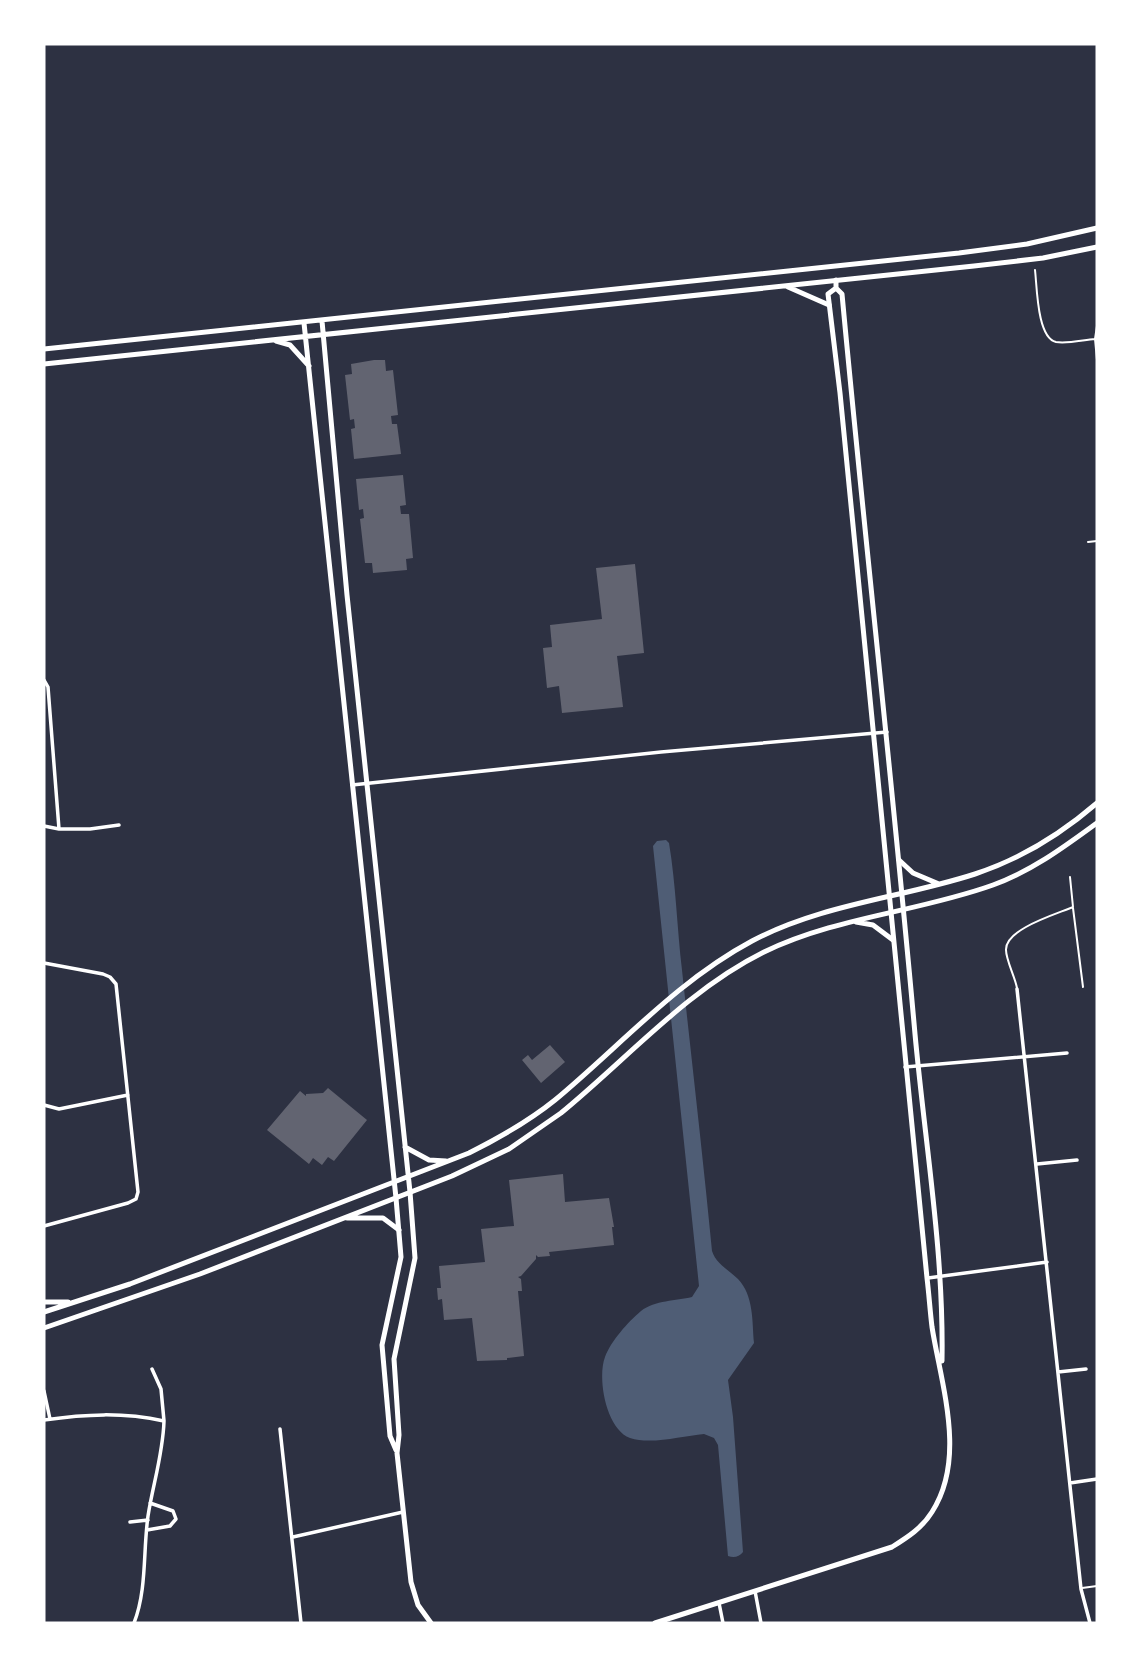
<svg xmlns="http://www.w3.org/2000/svg" width="1141" height="1667" font-family="'Noto Sans',sans-serif">
<style>
.water{fill:#4f5d75}
.building{fill:#626471}
.lines{fill:none;stroke-linecap:round;stroke-linejoin:round}
.service{stroke:#fff;stroke-width:2}
.minor{stroke:#fff;stroke-width:3.5}
.tertiary{stroke:#fff;stroke-width:5}
.secondary{stroke:#fff;stroke-width:5}
</style>
<rect width="100%" height="100%" fill="#2d3142"/>
<path class="water" d="M666,840L669,843C676,885 677,928 682,970C692,1064 703,1157 712,1251C716,1264 729,1270 738,1279C754,1296 752,1321 754,1343L728,1380L733,1417L743,1552C739,1557 734,1558 728,1556L718,1445L714,1438L704,1434C682,1436 651,1445 630,1438C606,1429 597,1378 605,1357C611,1341 628,1322 641,1311C655,1300 676,1301 692,1297L699,1286L653,846L657,841Z"/>
<path class="building" d="M374,360H385L386,371L393,370L398,415L391,416L392,424H397L401,454L354,459L351,429L355,428L354,419L350,420L345,375L352,374L351,364Z
M403,475L406,505L400,506L401,514H409L413,558L406,559L407,570L373,573L372,563H365L360,519L364,518L363,509L359,510L356,479Z
M635,564L644,653L617,656L623,707L562,713L559,686L547,688L543,648L552,647L550,625L602,619L596,568Z
M550,1045L565,1062L541,1083L522,1060L528,1055L532,1060Z
M328,1088L367,1120L334,1161L328,1157L322,1165L313,1158L309,1164L267,1130L300,1091L306,1096V1094L323,1093Z
M563,1174L565,1202L609,1198L614,1227H612L614,1245L549,1252L550,1256L538,1257L536,1255V1259L521,1276L518,1277L521,1279L522,1291H518L524,1356L507,1358V1360L477,1361L472,1318L444,1320L442,1299L438,1300L437,1288H441L439,1266L485,1262L481,1229L514,1226L509,1180Z"/>
<g class="lines">
<path class="service" d="M1035,270C1037,286 1037,338 1056,342C1067,344 1083,340 1095,339
M1097,326L1095,339L1097,360
M1088,542L1097,541
M1073,908L1083,987
M1017,988C1015,977 1006,960 1006,950C1005,929 1057,914 1073,907L1070,877
M1082,1588L1097,1586"/>
<path class="minor" d="M44,680L48,687L59,829L44,826
M352,785L661,752L887,732
M59,829H90L119,825
M44,963L103,974L110,977L116,984L138,1192L136,1199L128,1203L44,1226
M1017,989L1081,1589L1090,1623
M905,1067L1067,1053
M44,1105L59,1109L128,1095
M1037,1164L1077,1160
M928,1278L1047,1262
M152,1369L161,1389L164,1421
M1058,1372L1086,1369
M44,1391L50,1419
M44,1420C85,1414 123,1412 164,1421C163,1454 153,1484 148,1516C143,1551 147,1590 134,1623
M280,1429L301,1623
M1070,1483L1097,1479
M130,1522L148,1520
M147,1530L170,1526L176,1519L173,1511L150,1503
M293,1537L403,1512
M755,1591L761,1623
M719,1603L723,1623"/>
<path class="tertiary" d="M836,280V288L842,294C865,541 893,787 915,1034C925,1143 944,1252 942,1361
M410,1192L415,1258L394,1359L399,1435L397,1453L411,1582L418,1605L431,1623
M396,1450L390,1436L382,1345L401,1257L396,1198
M655,1623L892,1547C908,1537 922,1528 932,1512C967,1458 941,1384 932,1327C930,1311 929,1294 927,1278L840,393L828,294L836,288"/>
<path class="secondary" d="M788,287L829,305
M322,321L347,595L410,1192
M304,323L396,1198
M276,341L290,345L309,366
M44,349L959,253L1027,244L1097,228
M44,364L974,266L1043,258L1097,247
M899,860L913,873L939,884
M856,922L873,925L893,940
M405,1147L429,1160L446,1161
M347,1218H383L399,1230
M44,1302H68
M44,1312L130,1284L469,1153C499,1138 529,1121 555,1100C620,1046 677,981 752,941C822,904 901,898 975,874C1021,859 1061,834 1097,803
M44,1328L200,1274L452,1176L509,1149L561,1113C627,1059 687,990 764,952C836,917 918,912 993,885C1032,871 1064,847 1097,823"/>
</g>
<rect width="1141" height="1667" fill="none" stroke="#ffffff" stroke-width="91"/>
</svg>
